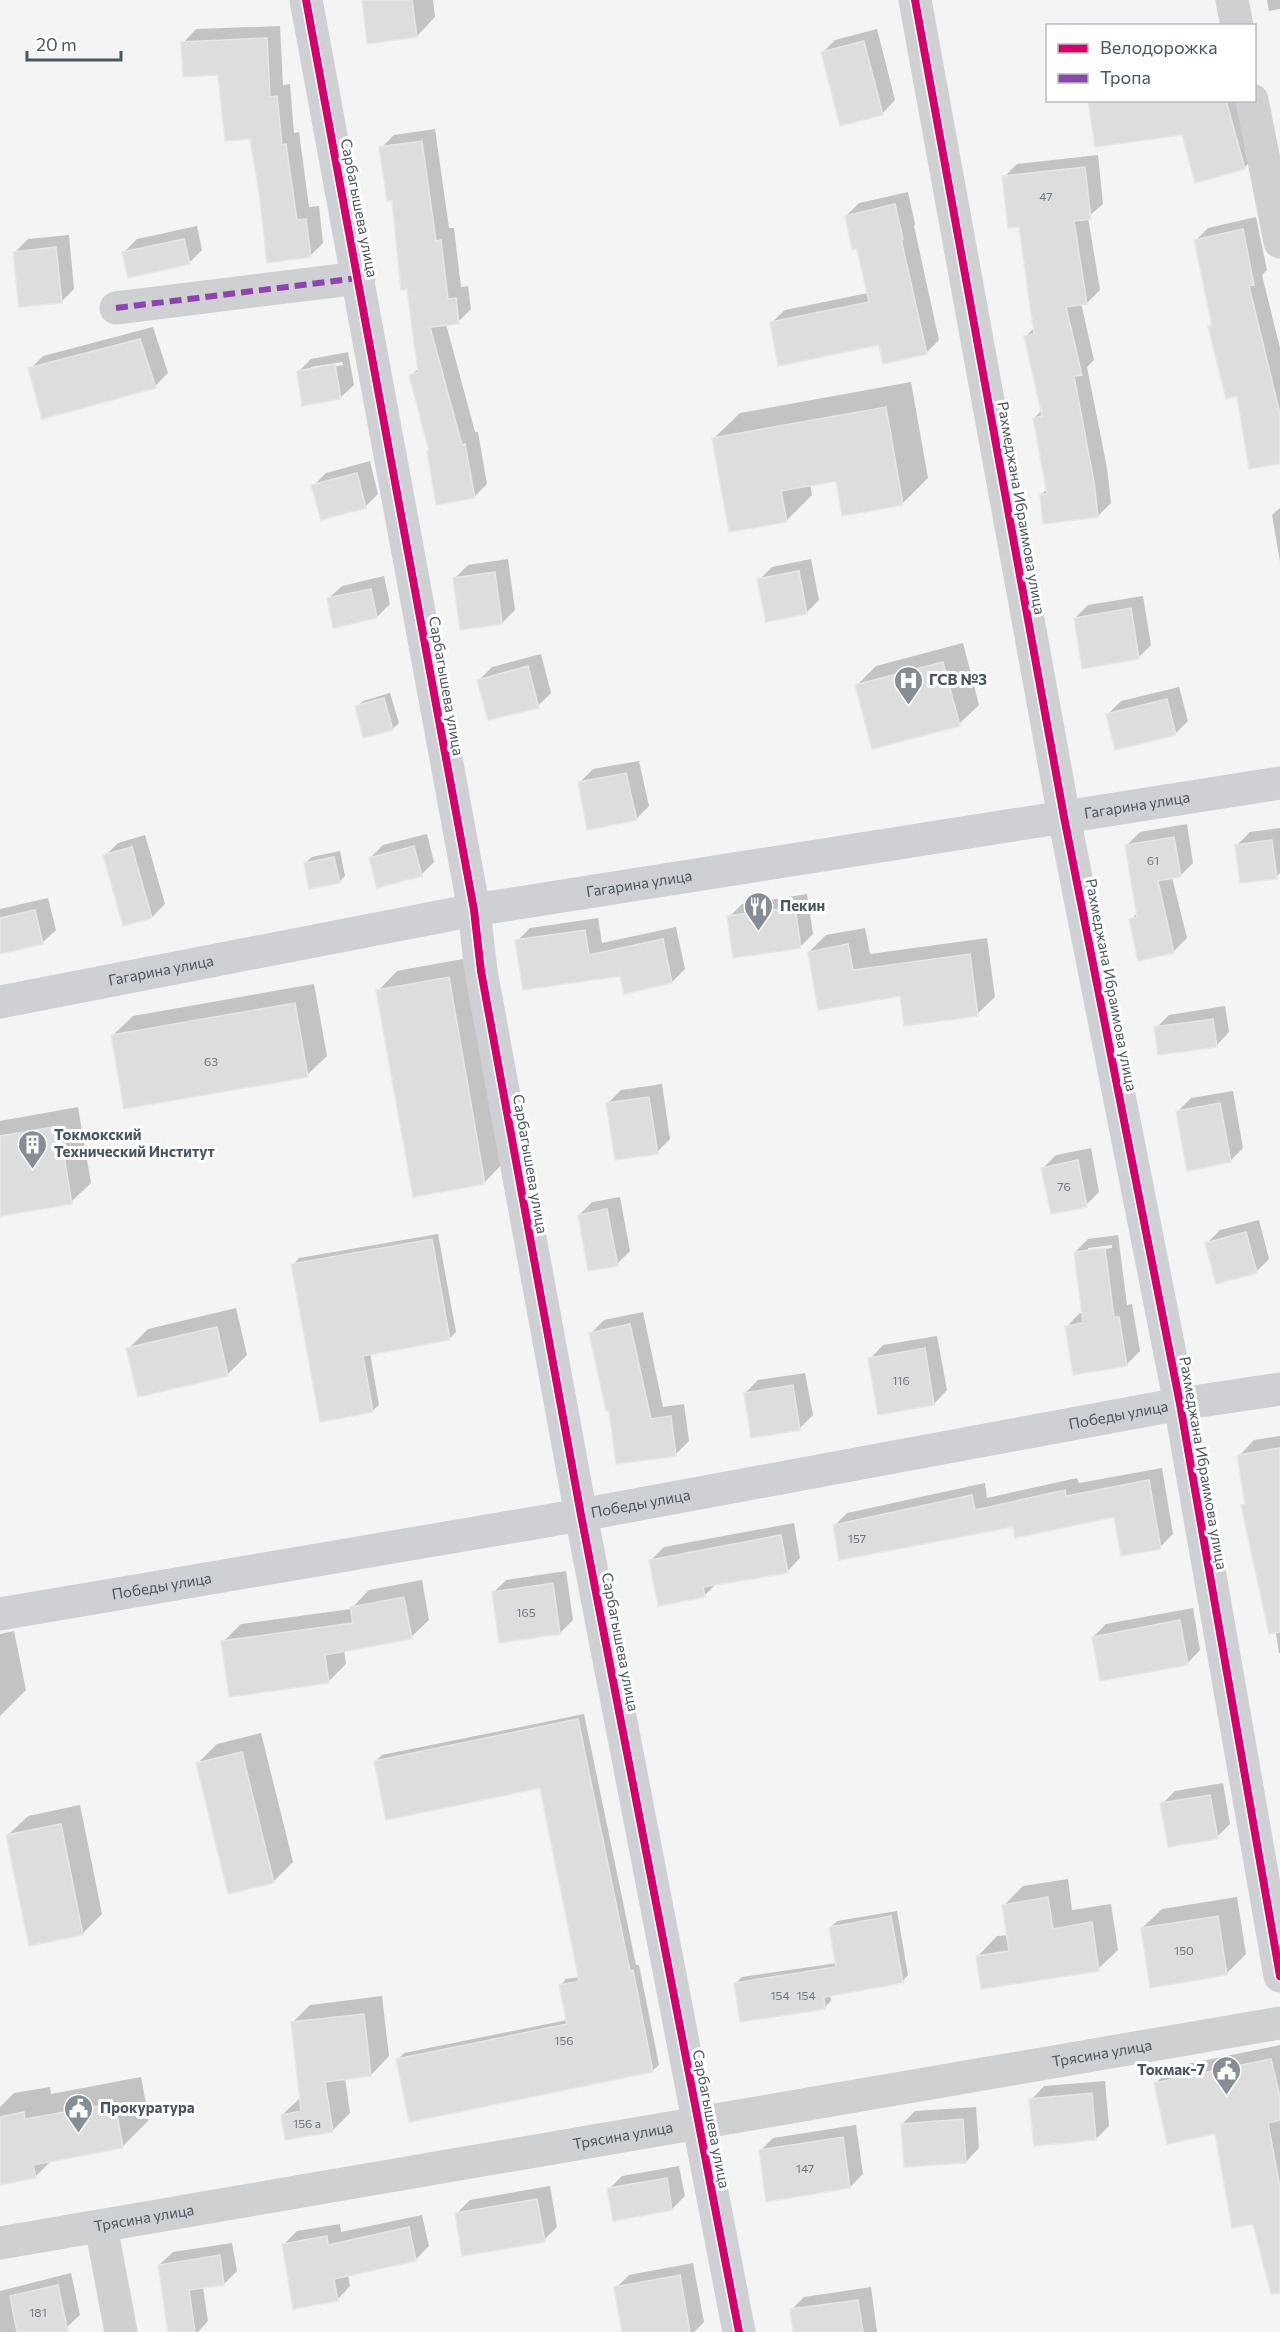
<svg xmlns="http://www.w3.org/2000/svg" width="1280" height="2332" font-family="Commissioner,sans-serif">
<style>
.shadow{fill:#0003;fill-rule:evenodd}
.building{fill:#ddddde;stroke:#e5e6e7;stroke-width:1.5}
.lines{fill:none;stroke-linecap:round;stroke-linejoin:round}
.street{stroke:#ced0d2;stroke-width:33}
.secondary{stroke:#ced0d4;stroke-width:33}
.quiet{stroke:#8e44ad;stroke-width:6;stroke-dasharray:12 6;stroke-linecap:butt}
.cycleway-casing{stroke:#fff;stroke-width:11}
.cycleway{stroke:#d6006c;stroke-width:8}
.labels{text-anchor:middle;stroke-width:6;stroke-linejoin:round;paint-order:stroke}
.number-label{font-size:12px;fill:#707881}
.street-label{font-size:15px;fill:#4a5661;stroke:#fff}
.poi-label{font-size:15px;font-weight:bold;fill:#4a5661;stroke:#fff;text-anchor:start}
</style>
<rect width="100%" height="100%" fill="#f4f4f4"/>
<path class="shadow" d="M363,0H433L435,17L417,36Z
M1267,0H1280V9L1269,11Z
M280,26L283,85L290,84L294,133L299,132L309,207L319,206L323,243L310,256L261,192L251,137L220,74L183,43L196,29Z
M877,29L895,100L882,114L822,53L835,40Z
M1090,100H1241L1257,154L1244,168L1183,134Z
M435,129L449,228H454L461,287L468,286L471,309L458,322L446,324L475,432H478L487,484L474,497L428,452L430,450L411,375L419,368L408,287L393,199L381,148L394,135Z
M1098,155L1103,204L1088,217L1100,290L1087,303H1081L1094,360L1087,367L1107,468L1111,503L1098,516L1041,495L1048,488L1034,418L1042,410L1025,337L1035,327L1020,226L1004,177L1017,164Z
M908,192L915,224L914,226L939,340L926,353L771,323L785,310L868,293L858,247L846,216L859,203Z
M1256,217L1267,270L1262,275L1280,348V462L1238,394L1209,327L1213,323L1195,241L1208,228Z
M197,226L202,250L189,263L124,252L137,239Z
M69,235L74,289L61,302L15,252L28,239Z
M153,327L168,373L155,386L30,369L43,356Z
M348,352L354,385L340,398L298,372L311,359ZM342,362L343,365L311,370V367Z
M911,382L928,478L903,503L843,514L837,480L810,484L812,495L786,521L714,438L740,413Z
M370,461L378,494L365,507L313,486L326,473Z
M1280,508V562L1272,515Z
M508,559L515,610L502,623L455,578L468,565Z
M811,559L819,600L806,613L759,580L772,567Z
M384,576L390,604L377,617L328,599L342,586Z
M1143,596L1151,645L1138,658L1075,618L1088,605Z
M963,643L979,705L959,724L857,685L876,666Z
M541,654L551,693L538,706L479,680L492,667Z
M1179,687L1188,721L1175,734L1108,714L1121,701Z
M390,693L399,723L392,729L356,707L363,701Z
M639,761L649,806L636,819L580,782L593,769Z
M1187,824L1193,863L1180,876L1172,877L1187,938L1174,951L1140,959L1131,920L1137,913L1127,845L1140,832Z
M1280,828V873L1276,877L1237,845L1250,832Z
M427,834L434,862L421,875L370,858L383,845Z
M145,835L165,904L152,917L105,856L118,843Z
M340,851L345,876L339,882L305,863L312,857Z
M807,894L813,934L800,947L729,917L742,904Z
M48,898L56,930L42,943L0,953V909Z
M598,918L602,943L676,927L685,969L672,982L621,974L517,941L530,928Z
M865,928L870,954L987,938L995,997L977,1014L901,994L809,952L826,935Z
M468,958L504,1162L485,1182L414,1195L378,991L397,971Z
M314,984L327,1056L307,1075L113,1035L133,1016Z
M1225,1006L1229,1032L1216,1046L1156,1028L1169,1015Z
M662,1084L670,1139L657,1152L608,1103L621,1090Z
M1233,1091L1243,1148L1230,1161L1178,1111L1191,1098Z
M78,1107L91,1183L71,1202L0,1215V1121Z
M1091,1148L1099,1192L1086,1205L1043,1168L1056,1155Z
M620,1197L630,1251L617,1264L579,1215L592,1202Z
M1259,1220L1269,1259L1256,1272L1207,1243L1220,1230Z
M438,1234L456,1332L449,1339L370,1353L379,1405L372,1411L293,1265L299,1258Z
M1118,1235L1127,1305L1132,1304L1140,1351L1127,1364L1067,1326L1080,1313L1084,1312L1075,1252L1088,1239ZM1112,1245V1248L1088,1251V1248Z
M236,1308L247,1355L227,1375L128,1349L148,1329Z
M643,1312L663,1407L684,1404L689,1441L676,1454L611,1408L591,1333L604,1320Z
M937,1336L947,1390L934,1404L870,1359L883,1345Z
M805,1373L813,1415L800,1428L745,1393L758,1380Z
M1280,1436V1653H1279L1269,1588L1242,1505L1246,1502L1239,1456L1254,1440Z
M1162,1468L1173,1534L1160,1547L1115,1515L834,1526L847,1513L985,1483L987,1498L1077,1478L1079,1483Z
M794,1523L800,1558L787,1572L716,1584L704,1596L651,1560L664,1547Z
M566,1571L573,1620L560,1633L493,1593L506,1580Z
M422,1580L429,1620L411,1637L344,1650L346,1664L328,1682L223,1642L241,1624L351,1609L369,1590Z
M1193,1608L1200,1650L1187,1664L1093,1637L1106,1624Z
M14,1631L26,1690L0,1716V1634Z
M584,1714L636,1965H639L659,2065L652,2071L398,2059L404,2053L567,2020L560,1986L566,1979L580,1977L541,1786L376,1761L382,1755Z
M261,1733L293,1862L273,1882L197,1764L217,1744Z
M1223,1783L1230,1824L1217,1837L1162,1804L1175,1791Z
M80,1805L102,1914L82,1934L8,1835L28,1816Z
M1068,1879L1072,1910L1111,1904L1118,1950L1098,1969L978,1956L997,1936L1008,1935L1004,1905L1023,1886Z
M1237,1897L1246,1954L1226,1974L1142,1928L1162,1909Z
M897,1911L908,1975L902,1982L830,1994L831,2001L825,2007L736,1983L742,1977L837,1963L831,1927L837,1921Z
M382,1996L389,2056L371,2075L345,2078L350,2113L332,2131L282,2115L301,2097L292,2023L310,2005Z
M1280,2045V2270L1216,2132L1155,2084L1172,2067Z
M141,2077L149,2120L123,2146L53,2159L35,2177L0,2183V2107L14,2093L50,2087L51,2094Z
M1105,2081L1109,2126L1096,2139L1031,2100L1044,2086Z
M976,2107L979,2148L966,2162L902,2124L915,2111Z
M856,2125L863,2174L850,2187L760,2151L773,2138Z
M679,2166L685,2196L672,2209L609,2189L622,2176Z
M550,2186L557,2227L544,2240L457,2213L470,2200Z
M422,2215L429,2246L416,2259L348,2274L350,2286L337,2300L284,2244L297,2231L340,2224L341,2232Z
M232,2243L237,2271L224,2284L203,2287L208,2321L198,2332H170L159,2265L173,2252Z
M693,2263L704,2322L694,2332H624L616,2288L629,2275Z
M71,2273L80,2315L66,2328L49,2332H0V2291Z
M871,2287L877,2332H794L791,2310L804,2297Z"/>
<path class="building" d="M362,0H412L417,37L367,44Z
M267,38L270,97L277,96L282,145L286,144L297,220L306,219L311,257L267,263L259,192L250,139L225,141L218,75L183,77L181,42Z
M864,41L883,115L840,126L821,52Z
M1088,100H1226L1245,169L1195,183L1182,135L1095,147Z
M422,141L436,241L441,240L448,299L456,298L459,324L430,327L462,445L465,444L475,498L436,505L427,451H429L409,375L418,372L407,289L401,290L392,201H387L379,147Z
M1085,167L1091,219L1074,221L1087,304L1066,307L1082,375L1074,376L1094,482L1098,517L1043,524L1040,494H1047L1033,418L1042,416L1024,336L1034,334L1019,227L1008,228L1002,176Z
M895,204L903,239H901L927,354L883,364L879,345L778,366L770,322L869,302L857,249L852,250L845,216Z
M1243,229L1254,285L1249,286L1280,414V464L1249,469L1237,396L1226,399L1208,326L1212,325L1194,240Z
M184,239L190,264L128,278L122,252Z
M56,247L62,303L19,307L13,252Z
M140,339L156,388L42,419L28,368Z
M335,364L341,399L302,406L297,371Z
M886,407L903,505L842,516L836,481L781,491L787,522L729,532L712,438Z
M357,473L366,508L321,520L311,485Z
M799,571L807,614L766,622L757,579Z
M495,572L502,624L460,630L453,578Z
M371,589L377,618L333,628L327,598Z
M1131,608L1139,659L1082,669L1074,618Z
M943,662L960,726L872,749L855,685Z
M528,666L539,708L488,720L477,680Z
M384,698L393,730L363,738L355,706Z
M1167,699L1176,735L1115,750L1106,714Z
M626,773L637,820L587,830L578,782Z
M1174,837L1181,877L1158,881L1174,953L1138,961L1129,919L1137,917L1125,845Z
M1272,840L1277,879L1240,883L1235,845Z
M414,846L422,876L377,888L369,858Z
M132,847L152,918L123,926L103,855Z
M334,857L340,883L309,889L304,863Z
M795,907L801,948L733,958L727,916Z
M35,910L43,944L0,954V918Z
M585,930L589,955L663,939L672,983L624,994L620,976L523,990L515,940Z
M848,944L853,970L970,954L978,1016L904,1026L900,996L818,1010L808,952Z
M449,977L485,1184L413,1197L376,990Z
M295,1003L308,1077L124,1109L111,1035Z
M1213,1019L1217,1047L1158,1055L1154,1027Z
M649,1097L658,1154L615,1160L606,1103Z
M1220,1103L1231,1162L1187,1171L1176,1111Z
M59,1126L72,1204L0,1216V1136Z
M1078,1160L1087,1207L1051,1214L1041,1168Z
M607,1209L618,1266L588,1271L578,1215Z
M1246,1232L1257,1273L1216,1284L1205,1243Z
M432,1239L450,1340L363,1356L373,1412L320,1422L291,1264Z
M1105,1248L1114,1317H1119L1127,1366L1073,1375L1065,1326L1083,1323L1074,1252Z
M630,1324L651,1419L671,1416L676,1456L616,1464L609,1410L606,1411L589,1333Z
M217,1327L228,1376L138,1397L126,1348Z
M925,1348L934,1405L878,1415L868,1358Z
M793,1385L800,1430L751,1438L744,1393Z
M1280,1448V1632L1269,1634L1241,1505L1245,1504L1237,1455Z
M1149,1480L1161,1549L1121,1556L1114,1517L1015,1538L1013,1527L839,1560L833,1525L972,1495L975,1510L1065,1490L1066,1496Z
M781,1535L788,1573L703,1587L705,1597L658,1606L649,1560Z
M553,1583L560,1634L499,1643L492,1592Z
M404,1597L412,1639L325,1655L329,1683L229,1697L221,1641L353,1623L350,1607Z
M1180,1620L1188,1665L1100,1681L1092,1637Z
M578,1719L630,1971L633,1970L653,2072L409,2122L396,2059L567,2024L559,1985L579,1981L540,1788L386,1820L374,1761Z
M242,1752L274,1883L228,1894L196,1763Z
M1210,1795L1218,1839L1168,1847L1160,1803Z
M61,1824L83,1935L29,1946L6,1835Z
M1048,1897L1053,1929L1092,1922L1099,1971L981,1989L976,1956L1009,1951L1002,1905Z
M891,1916L903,1983L824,1997L825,2009L740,2022L734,1983L836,1967L829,1927Z
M1218,1916L1227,1975L1150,1988L1141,1928Z
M364,2014L371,2076L325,2082L333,2132L285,2140L281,2115L301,2111L291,2022Z
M1271,2059L1280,2097V2120L1268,2123L1280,2188V2293L1271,2294L1253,2224L1232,2228L1215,2134L1167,2144L1154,2083Z
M1092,2093L1096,2140L1034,2146L1029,2099Z
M115,2103L123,2148L33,2165L36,2178L0,2185V2117L24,2112L25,2119Z
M963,2119L966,2163L904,2167L901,2124Z
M843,2137L850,2188L766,2202L759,2150Z
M667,2178L672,2210L613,2221L607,2188Z
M537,2199L545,2242L462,2256L455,2213Z
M409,2227L416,2261L334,2279L338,2301L293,2309L282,2244L327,2236L328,2245Z
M220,2255L224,2285L189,2290L195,2332H168L158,2265Z
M680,2275L690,2332H622L614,2287Z
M58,2285L68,2332H17L10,2296Z
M858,2300L863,2332H793L790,2309Z"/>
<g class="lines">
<g class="street">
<path d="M915,0L1064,817"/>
<path d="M1232,0L1237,26"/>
<path d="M1252,100L1280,242"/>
<path d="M116,308L359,278"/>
<path d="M101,2226L121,2332"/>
<path id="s1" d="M0,2243L1280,2023"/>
</g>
<g class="secondary">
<path d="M306,0L474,910L481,971L581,1515L739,2332"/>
<path d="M1064,817L1180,1404L1280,1976"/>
<path id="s2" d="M0,1002L474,910L1280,783"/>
<path id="s3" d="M0,1614L581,1515L1180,1404L1280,1389"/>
</g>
<path class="quiet" d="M116,308L359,278"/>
<defs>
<path id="cycleway" d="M306,0L474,910L481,971L581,1515L739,2332
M915,0L1064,817L1180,1404L1280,1976"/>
</defs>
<use href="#cycleway" class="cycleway-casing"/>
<use href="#cycleway" class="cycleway"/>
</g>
<defs>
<symbol id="hospital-pin" viewBox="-11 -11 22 30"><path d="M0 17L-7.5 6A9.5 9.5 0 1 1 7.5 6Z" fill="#868d94" stroke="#fff"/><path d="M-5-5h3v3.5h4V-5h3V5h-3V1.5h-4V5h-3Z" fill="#fff"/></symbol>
<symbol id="restaurant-pin" viewBox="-11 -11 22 30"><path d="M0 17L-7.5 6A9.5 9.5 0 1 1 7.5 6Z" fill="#868d94" stroke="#fff"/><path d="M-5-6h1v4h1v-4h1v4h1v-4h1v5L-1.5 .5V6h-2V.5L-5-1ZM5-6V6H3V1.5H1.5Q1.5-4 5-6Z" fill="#fff"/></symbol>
<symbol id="building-pin" viewBox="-11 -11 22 30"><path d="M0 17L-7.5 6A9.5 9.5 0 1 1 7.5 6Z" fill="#868d94" stroke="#fff"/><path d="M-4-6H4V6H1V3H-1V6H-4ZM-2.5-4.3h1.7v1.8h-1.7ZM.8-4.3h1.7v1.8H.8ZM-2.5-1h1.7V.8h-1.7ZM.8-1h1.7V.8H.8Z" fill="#fff"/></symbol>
<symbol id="civic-pin" viewBox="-11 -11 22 30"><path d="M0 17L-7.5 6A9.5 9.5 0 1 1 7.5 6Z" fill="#868d94" stroke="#fff"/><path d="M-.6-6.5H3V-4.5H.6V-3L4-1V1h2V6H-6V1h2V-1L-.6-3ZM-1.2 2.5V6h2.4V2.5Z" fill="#fff"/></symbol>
</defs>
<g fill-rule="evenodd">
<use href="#hospital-pin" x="892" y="664" width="33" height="45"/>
<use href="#restaurant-pin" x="742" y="890" width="33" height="45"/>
<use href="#building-pin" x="16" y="1128" width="33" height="45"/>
<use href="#civic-pin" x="1210" y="2054" width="33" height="45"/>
<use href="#civic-pin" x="62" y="2092" width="33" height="45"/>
</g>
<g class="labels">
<g class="number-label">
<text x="1046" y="201">47</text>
<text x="1153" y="865">61</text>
<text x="211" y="1066">63</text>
<text x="1064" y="1191">76</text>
<text x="901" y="1385">116</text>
<text x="857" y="1543">157</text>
<text x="526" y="1617">165</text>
<text x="1184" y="1955">150</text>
<text x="780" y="2000">154</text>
<text x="806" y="2000">154</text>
<text x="564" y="2045">156</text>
<text x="307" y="2128">156 а</text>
<text x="805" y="2173">147</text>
<text x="38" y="2317">181</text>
</g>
<g class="street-label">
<text transform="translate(359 208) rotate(79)" y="5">Сарбагышева улица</text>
<text transform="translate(1021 508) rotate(80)" y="5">Рахмеджана Ибраимова улица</text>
<text transform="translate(446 686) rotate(80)" y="5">Сарбагышева улица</text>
<text dy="5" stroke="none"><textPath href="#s2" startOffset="1154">Гагарина улица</textPath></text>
<text dy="5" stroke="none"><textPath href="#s2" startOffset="650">Гагарина улица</textPath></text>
<text dy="5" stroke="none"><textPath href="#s2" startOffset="164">Гагарина улица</textPath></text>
<text transform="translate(1111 985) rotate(79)" y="5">Рахмеджана Ибраимова улица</text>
<text transform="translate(530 1164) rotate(80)" y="5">Сарбагышева улица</text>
<text dy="5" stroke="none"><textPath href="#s3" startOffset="1136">Победы улица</textPath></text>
<text transform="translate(1203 1463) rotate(80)" y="5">Рахмеджана Ибраимова улица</text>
<text dy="5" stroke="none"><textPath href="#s3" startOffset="650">Победы улица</textPath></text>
<text dy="5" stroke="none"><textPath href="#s3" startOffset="164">Победы улица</textPath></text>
<text transform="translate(620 1642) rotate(79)" y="5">Сарбагышева улица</text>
<text dy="5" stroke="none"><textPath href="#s1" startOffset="1118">Трясина улица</textPath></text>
<text transform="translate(711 2119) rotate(79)" y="5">Сарбагышева улица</text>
<text dy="5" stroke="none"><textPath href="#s1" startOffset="632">Трясина улица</textPath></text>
<text dy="5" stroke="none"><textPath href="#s1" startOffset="146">Трясина улица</textPath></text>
</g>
<g class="poi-label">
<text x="929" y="685">ГСВ №3</text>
<text x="780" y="911">Пекин</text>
<text x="54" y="1140">Токмокский<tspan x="54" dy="17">Технический Институт</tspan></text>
<text x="1205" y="2075" text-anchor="end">Токмак-7</text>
<text x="100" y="2113">Прокуратура</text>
</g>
</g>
<rect x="1046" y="24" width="210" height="78" fill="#ffffff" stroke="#b7bbc0" stroke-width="1.5"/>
<rect x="1058" y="44" width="30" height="9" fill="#d6006c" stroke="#b7bbc0" stroke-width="1.5"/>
<text x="1100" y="54" font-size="18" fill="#4a5661">Велодорожка</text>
<rect x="1058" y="74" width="30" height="9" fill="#8e44ad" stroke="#b7bbc0" stroke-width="1.5"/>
<text x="1100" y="84" font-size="18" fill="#4a5661">Тропа</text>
<path d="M27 51v9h94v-9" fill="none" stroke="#4a5661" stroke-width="3"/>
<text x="36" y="51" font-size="18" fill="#4a5661" stroke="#ffffff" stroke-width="4.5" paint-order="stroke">20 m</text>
</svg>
